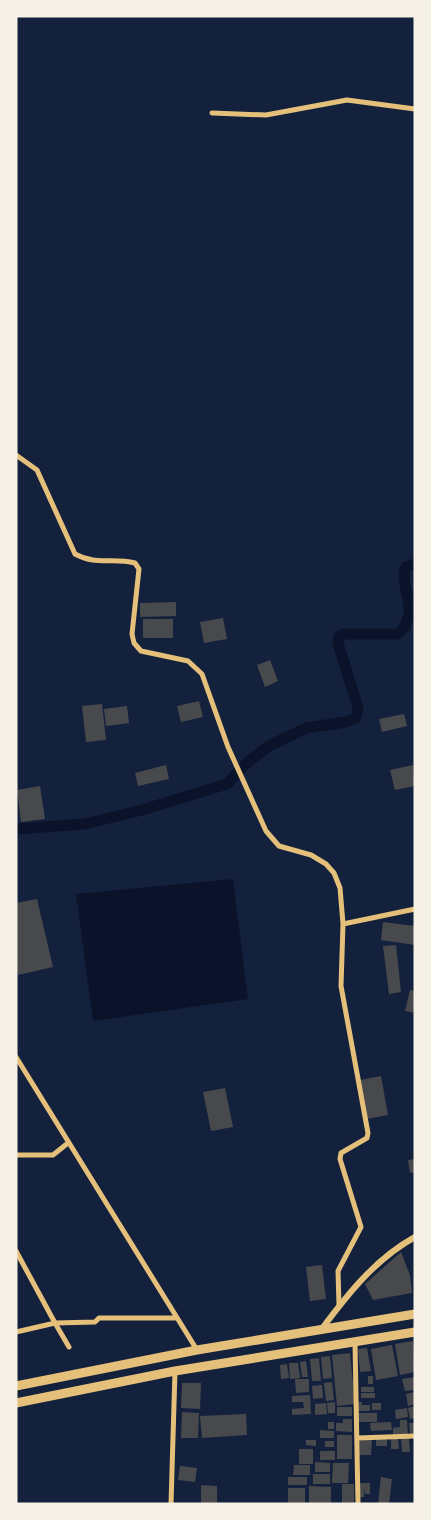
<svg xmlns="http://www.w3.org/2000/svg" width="431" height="1520" font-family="Literata,serif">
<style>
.water{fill:#0b132b}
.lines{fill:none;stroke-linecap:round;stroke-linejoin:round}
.canal{stroke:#0b132b;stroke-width:11}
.building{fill:#48494c}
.minor{stroke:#e5c07b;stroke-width:5}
.tertiary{stroke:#e5c07b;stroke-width:6}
.trunk{stroke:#e5c07b;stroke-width:9}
</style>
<rect width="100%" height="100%" fill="#14213d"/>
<path class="water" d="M233,879L248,999L93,1021L76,894Z"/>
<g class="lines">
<path class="canal" d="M16,829L84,824L142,810L227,784L249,761L269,746L306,728L346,722L356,718L358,708L338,643L339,636L345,634H398C423,611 397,585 406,567L415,564"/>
</g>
<path class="building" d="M176,602V616L140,617V603Z
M223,618L227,639L204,643L200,622Z
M143,619H173V638H143Z
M270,660L278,681L265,687L257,665Z
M199,701L203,717L181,722L177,706Z
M102,704L106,740L86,742L82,706Z
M127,706L129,723L106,726L104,709Z
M404,714L407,726L382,732L379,719Z
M166,765L169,779L138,786L135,773Z
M413,765L415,786L395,790L390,770Z
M40,786L45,819L21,822L17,790Z
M37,899L53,967L18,975L16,966V903Z
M383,922L415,926V945L381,940Z
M396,945L401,992L389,994L383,946Z
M410,990L415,991V1013L405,1011Z
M381,1076L388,1115L367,1119L360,1080Z
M225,1088L233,1127L211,1131L203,1092Z
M415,1159V1172L410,1173L408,1160Z
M401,1252L410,1275L412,1293L373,1300L365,1284Z
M322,1265L326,1299L310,1301L306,1267Z
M413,1341L415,1372L400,1375L395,1344Z
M392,1345L398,1376L376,1380L371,1349Z
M367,1348L371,1371L360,1372L358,1349Z
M350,1353L355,1404L337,1406L332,1355Z
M330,1356L332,1378L323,1379L321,1357Z
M319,1358L321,1381H312L310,1359Z
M306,1361L308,1377H302L300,1362Z
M289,1363H298L300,1378L290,1379Z
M287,1364L289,1378L281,1379L280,1365Z
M368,1376H373V1384H368Z
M415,1377V1390L405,1391L402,1379Z
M295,1379H309V1392L296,1393Z
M332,1382L334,1400L326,1401L324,1383Z
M182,1383H201L200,1409L181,1408Z
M322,1385L323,1398L313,1399L312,1386Z
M361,1387H374V1392H361Z
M415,1392V1404L408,1406L406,1394Z
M361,1393H375V1398H361Z
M310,1395L311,1414L292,1415V1409L304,1408L303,1402H292V1396Z
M335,1402V1413H328L327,1403Z
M358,1402H362V1405H370V1411H358Z
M326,1403L327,1414L315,1415V1404Z
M372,1403H381V1410H372Z
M415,1406V1418L410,1419L408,1408Z
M337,1407H352V1416H337Z
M407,1408L408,1417L396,1419L395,1410Z
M182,1412L199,1413L198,1438H181Z
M358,1413H377V1422H358Z
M246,1414L247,1435L202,1438L200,1416Z
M343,1419H352V1432L336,1431V1423H343Z
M400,1420H407L408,1435L393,1436V1428L400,1427Z
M328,1422H334V1429H328Z
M391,1422L392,1430L371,1431L370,1423Z
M409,1423H415V1434H410Z
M320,1430L334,1431V1438H320Z
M337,1435H352V1459H337Z
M398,1438L399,1449H391V1439Z
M409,1438L410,1452H402L401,1439Z
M358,1439H372L371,1455H358Z
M376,1439H387V1446H376Z
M306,1440H316V1446L306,1445Z
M325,1441H334V1447H325Z
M299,1449H313V1464H299Z
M320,1451H335V1460H320Z
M315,1462L330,1463V1472H315Z
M333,1463H349L348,1483H332Z
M294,1465H310V1475H293Z
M180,1466L197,1468L195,1482L178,1480Z
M313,1474H330V1484H313Z
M288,1477H307V1485H288Z
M381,1477L392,1479L389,1504H378Z
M359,1483H370V1494H365L364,1487V1497H359Z
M342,1484H354V1504H342Z
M201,1485L217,1486V1504H201Z
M309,1486L331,1487V1504H309Z
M288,1488H305V1504H288Z"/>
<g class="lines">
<path class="minor" d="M212,113L266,115L347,100L415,109
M16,455L37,470L75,554C97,566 112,557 135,563L139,569L132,634L134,643L141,651L188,661L202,674L228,747L266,831L279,846L311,855L326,864L334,873L340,888L343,924L341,986L368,1133L367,1138L341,1153L340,1159L361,1227L338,1271L339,1305
M343,924L415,909
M16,1057L197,1350
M16,1155H53L68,1143
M16,1251L55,1323L16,1332
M355,1343L358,1504
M69,1347L55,1323L95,1322L99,1318H177
M357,1438L415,1436
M171,1504L175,1371"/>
<path class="tertiary" d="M321,1330C347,1295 375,1259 415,1237"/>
<path class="trunk" d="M16,1386L197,1350L415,1314
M16,1403L175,1371L415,1332"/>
</g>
<rect width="431" height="1520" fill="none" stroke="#f6f1e7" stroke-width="35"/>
</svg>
